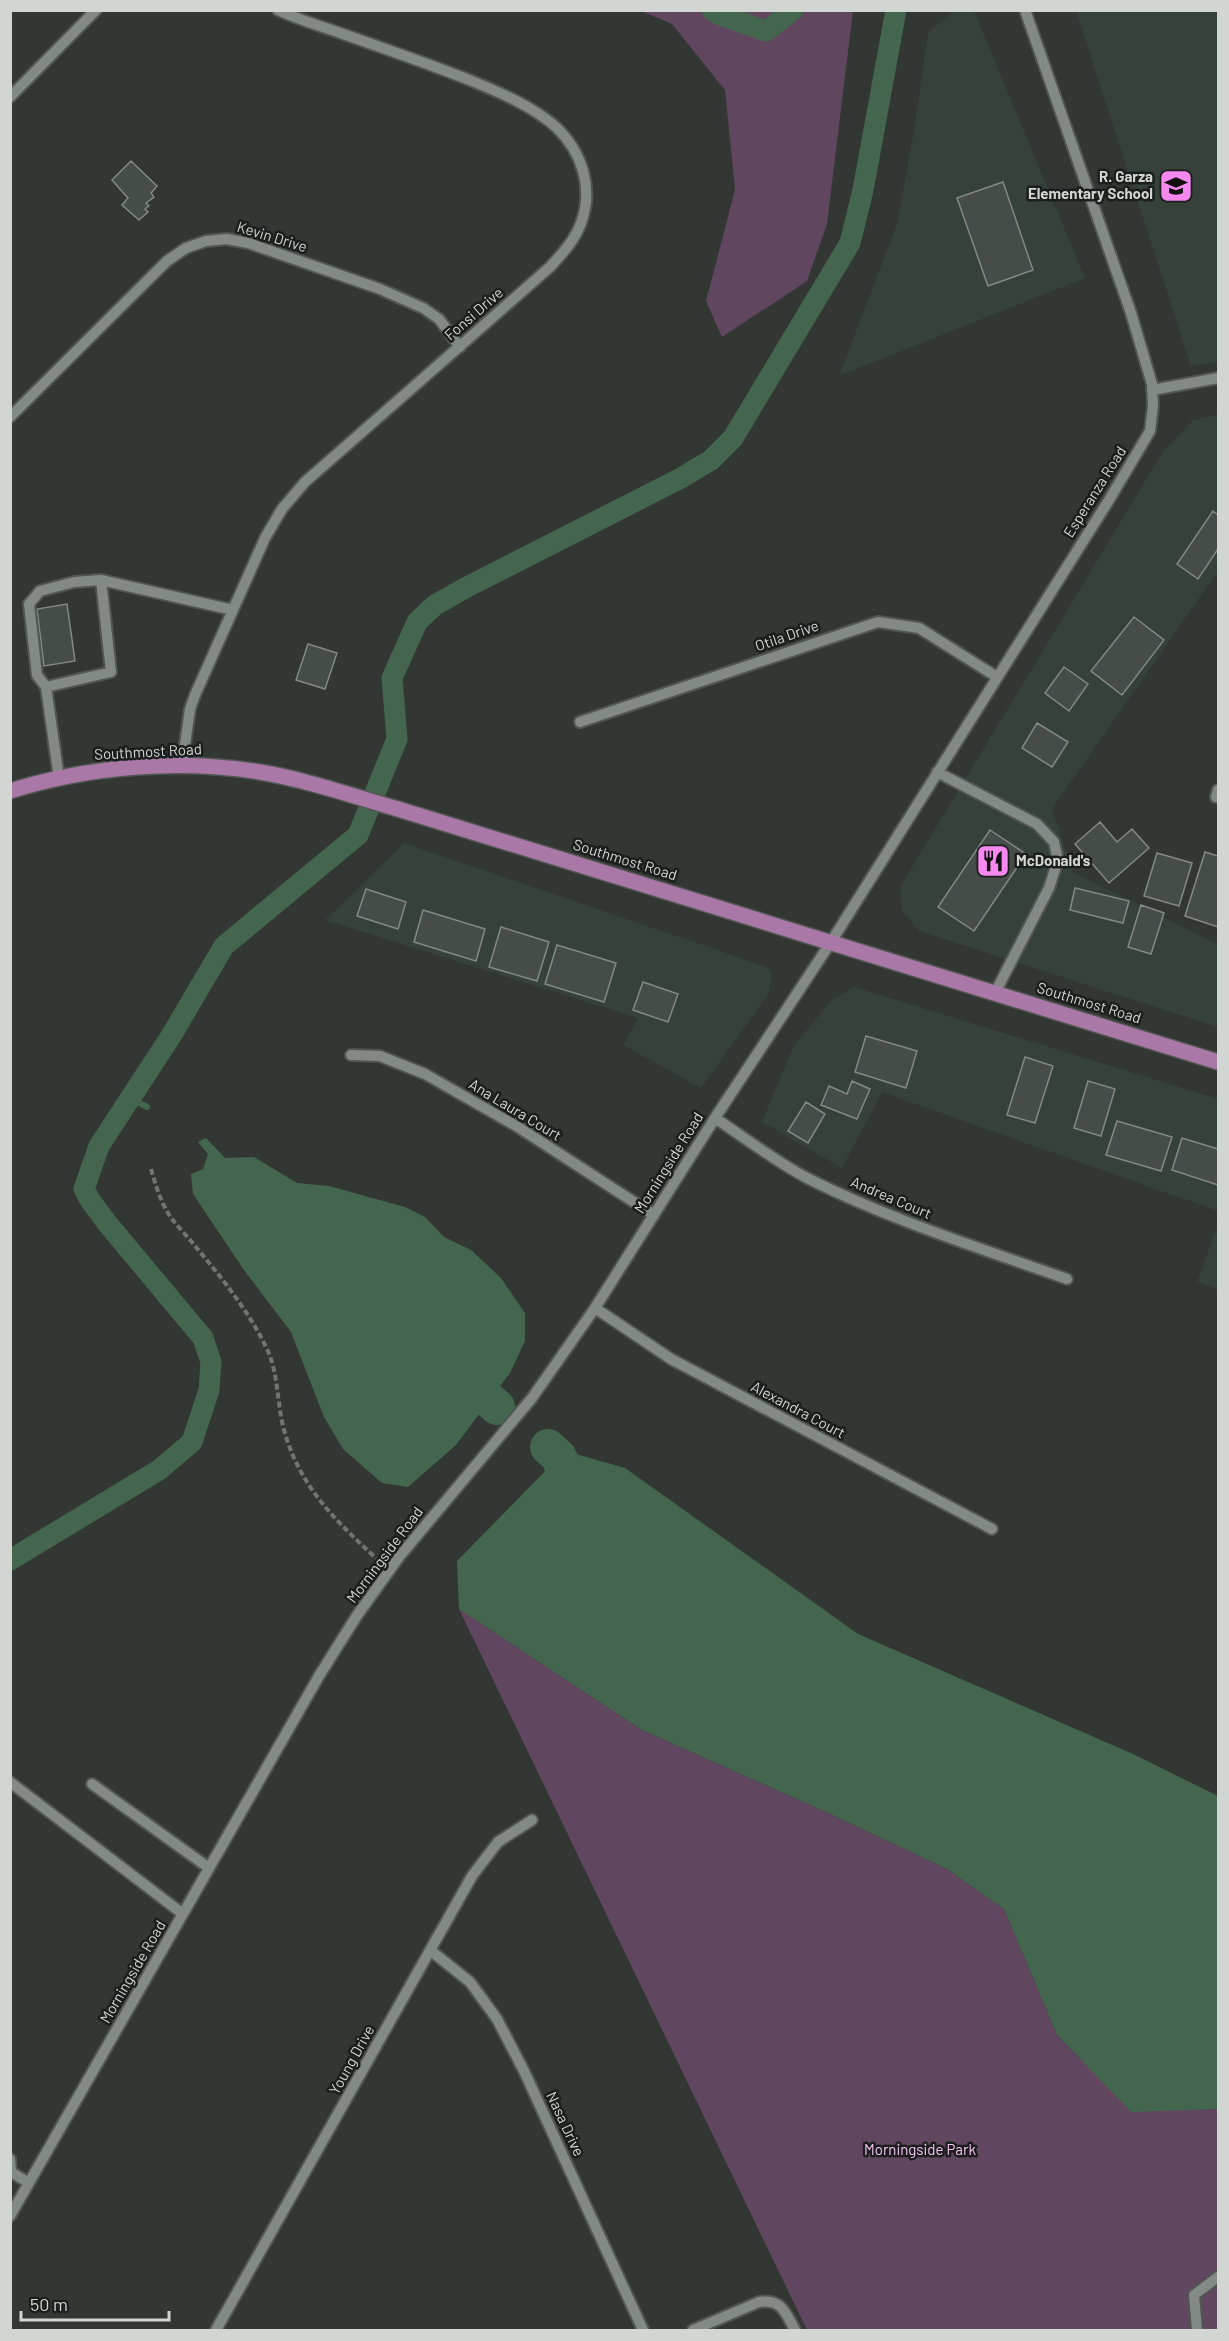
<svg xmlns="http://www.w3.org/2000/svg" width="1229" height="2341" font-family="Barlow,sans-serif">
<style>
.built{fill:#364139}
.green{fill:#61465f}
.water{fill:#45664e}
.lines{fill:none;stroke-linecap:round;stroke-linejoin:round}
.stream{stroke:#45664e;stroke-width:6}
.canal{stroke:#45664e;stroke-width:21}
.river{stroke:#45664e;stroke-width:36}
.building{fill:#464c47;stroke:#838984;stroke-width:1.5}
.minor-casing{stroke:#515652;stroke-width:14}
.major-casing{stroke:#515652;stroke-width:18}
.path{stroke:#717572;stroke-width:4;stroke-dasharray:6 3;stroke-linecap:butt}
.minor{stroke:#838984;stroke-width:10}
.major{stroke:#a978a7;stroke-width:15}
.labels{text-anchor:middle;stroke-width:5;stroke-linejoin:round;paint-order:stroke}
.poi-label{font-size:15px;font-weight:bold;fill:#d2d6d3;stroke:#1b1e1c;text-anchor:end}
.street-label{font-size:15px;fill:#d2d6d3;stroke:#1b1e1c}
.park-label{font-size:15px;fill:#f5c2f1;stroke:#1b1e1c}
</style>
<rect width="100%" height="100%" fill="#323733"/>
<path class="built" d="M954,11H974L1085,278L839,376L897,224L915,125L928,33Z
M1076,11H1218V361L1191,366Z
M1218,415V571L1052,809L1073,872L1217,944L1218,942V1027L919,931L902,911L900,887L1164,450L1193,420Z
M404,843L767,967L772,976L768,995L701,1088L623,1045L638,1018L325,920Z
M854,987L1218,1099V1211L882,1092L842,1168L762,1122L794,1045L833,999Z
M1218,1224V1289L1197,1282Z"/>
<path class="green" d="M641,11H853L827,224L807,281L722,337L706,301L735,190L725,90L672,24Z
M459,1609L642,1730L826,1812L947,1869L1004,1909L1057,2035L1131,2111L1218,2109V2330H807Z"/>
<path class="water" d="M206,1138L225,1158L254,1157L297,1183L329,1186L405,1207L425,1217L444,1237L471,1250L501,1278L525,1313V1341L510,1373L456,1445L408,1487L382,1483L343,1449L324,1417L291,1332L244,1270L193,1194L191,1174L203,1169L208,1154L198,1142Z
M565,1451L625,1468L858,1634L1133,1754L1218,1796V2109L1131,2112L1057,2035L1004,1909L947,1869L826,1812L642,1730L459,1609L457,1561Z"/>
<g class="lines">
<path class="stream" d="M130,1098L147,1107"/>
<path class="canal" d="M712,10L718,14L766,31L793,10
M10,1560L159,1470L192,1442L209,1390L211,1362L203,1338L107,1223L90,1200L84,1189L99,1146L171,1036L224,946L358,835L397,739L392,678L417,622L435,605L467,587L681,478L711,460L733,438L850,243L863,190L896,10"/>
<path class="river" d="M452,1368L497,1407
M548,1447L559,1457L575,1505"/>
</g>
<path class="building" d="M131,161L157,186L151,193L154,197L146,203L149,206L145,209L148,212L139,220L122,205L128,198L112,180Z
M1003,182L1033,270L988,286L957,198Z
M1213,511L1218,515V549L1198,579L1177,564Z
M67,604L75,661L44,666L37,609Z
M1134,617L1164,640L1122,695L1091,671Z
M308,644L337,653L325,689L296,680Z
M1064,667L1088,684L1069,711L1045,693Z
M1037,723L1068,742L1052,767L1022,748Z
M1100,822L1117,842L1132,829L1149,848L1109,883L1075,844Z
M990,830L1026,854L974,931L938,907Z
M1205,852L1218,856V927L1185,916Z
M1157,853L1192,863L1179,906L1144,896Z
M1075,888L1129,901L1123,923L1070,910Z
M366,889L406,902L398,929L357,916Z
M1141,905L1164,913L1151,954L1128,947Z
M423,910L485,929L476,961L414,942Z
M501,927L549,942L537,981L489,967Z
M557,945L616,963L604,1002L545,984Z
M643,982L678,994L668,1022L633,1010Z
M866,1036L917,1051L906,1088L855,1072Z
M1025,1057L1053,1066L1035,1123L1007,1115Z
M852,1081L870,1089L857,1119L821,1105L829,1086L847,1094Z
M1088,1081L1115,1089L1101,1136L1074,1128Z
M806,1102L825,1114L808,1143L788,1131Z
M1117,1121L1172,1137L1161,1171L1106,1155Z
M1182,1138L1218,1149V1185L1172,1170Z"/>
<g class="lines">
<defs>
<path id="minor" d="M10,97L96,10
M1152,390L1218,378
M10,417L167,261L186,248L206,241L227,239L248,243L380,289L423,308L439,319L460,347
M46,687L37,675L29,604L40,591L74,582L101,580
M580,722L878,622L919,628L997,677
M182,766L190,709L195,695L265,538L282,509L305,482L550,267C562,254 575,240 581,223C594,188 582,152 556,127C532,106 501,93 472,81C429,64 386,49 343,34C321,26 299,20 278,10
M937,772L1037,824L1054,842L1058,860L1049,888L995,993
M59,778L46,687L111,672L101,580L233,610
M1218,790L1216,797H1218
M351,1055L380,1056L425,1074L518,1127L654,1215
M715,1118C745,1138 775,1161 807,1178C890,1220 980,1248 1067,1279
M595,1308L671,1359L992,1529
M10,1782L183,1914
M92,1784L209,1868
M430,1950L470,1982L497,2019L524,2071L643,2330
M10,2159L11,2172L29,2183
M10,2216L319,1676L356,1617L399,1557L532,1398L595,1308L715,1118L831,942L1109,500L1150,431L1153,406L1152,384L1131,313L1025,10
M216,2330L472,1876L498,1842L532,1820
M693,2330L759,2302C782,2299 785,2312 795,2330
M1197,2330L1194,2295L1218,2277"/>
<path id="major" d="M10,791C89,766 179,759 260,772C307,780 353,796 398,809L1218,1062"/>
</defs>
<use href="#minor" class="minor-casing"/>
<use href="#major" class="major-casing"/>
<path class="path" d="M151,1169C156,1186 161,1204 172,1219C179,1228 188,1237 195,1246C221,1277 248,1310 266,1347C278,1370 277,1401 283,1426C298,1486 336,1521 379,1561"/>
<use href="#minor" class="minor"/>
<use href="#major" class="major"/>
</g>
<defs>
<symbol id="school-square" viewBox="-11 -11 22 22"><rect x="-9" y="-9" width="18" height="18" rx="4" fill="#f589ef" stroke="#1b1e1c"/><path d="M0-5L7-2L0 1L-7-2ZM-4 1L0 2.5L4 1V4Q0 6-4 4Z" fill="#111"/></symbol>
<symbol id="restaurant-square" viewBox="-11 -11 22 22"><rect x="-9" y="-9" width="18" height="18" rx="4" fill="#f589ef" stroke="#1b1e1c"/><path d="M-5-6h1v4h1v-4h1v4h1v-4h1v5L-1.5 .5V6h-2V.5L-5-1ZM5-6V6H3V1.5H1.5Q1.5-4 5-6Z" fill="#111"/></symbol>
</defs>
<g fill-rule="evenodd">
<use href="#school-square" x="1157" y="167" width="38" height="38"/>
<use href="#restaurant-square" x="974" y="842" width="38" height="38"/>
</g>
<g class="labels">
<g class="poi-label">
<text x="1153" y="182">R. Garza<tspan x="1153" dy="17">Elementary School</tspan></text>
<text x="1016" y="866" text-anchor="start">McDonald's</text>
</g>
<g class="street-label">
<text transform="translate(272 237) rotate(17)" y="5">Kevin Drive</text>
<text transform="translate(474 314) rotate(-41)" y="5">Fonsi Drive</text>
<text transform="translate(1095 492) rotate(-58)" y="5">Esperanza Road</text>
<text transform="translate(787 636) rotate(-19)" y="5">Otila Drive</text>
<text transform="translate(148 752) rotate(-3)" y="5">Southmost Road</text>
<text transform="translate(625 860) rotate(17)" y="5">Southmost Road</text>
<text transform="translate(1089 1003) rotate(17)" y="5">Southmost Road</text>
<text transform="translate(515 1110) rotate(31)" y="5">Ana Laura Court</text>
<text transform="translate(669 1163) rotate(-58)" y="5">Morningside Road</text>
<text transform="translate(891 1198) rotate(23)" y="5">Andrea Court</text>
<text transform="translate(798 1410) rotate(28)" y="5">Alexandra Court</text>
<text transform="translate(385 1555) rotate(-53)" y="5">Morningside Road</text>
<text transform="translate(133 1972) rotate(-60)" y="5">Morningside Road</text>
<text transform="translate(352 2060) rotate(-61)" y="5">Young Drive</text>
<text transform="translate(565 2124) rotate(65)" y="5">Nasa Drive</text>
</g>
<g class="park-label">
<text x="920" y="2155">Morningside Park</text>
</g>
</g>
<rect width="1229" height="2341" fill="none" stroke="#d2d6d3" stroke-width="24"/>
<path d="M21 2311v9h148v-9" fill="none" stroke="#d2d6d3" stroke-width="3"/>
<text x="30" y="2311" font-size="18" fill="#d2d6d3" stroke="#1b1e1c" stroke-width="4.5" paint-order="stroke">50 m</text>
</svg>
